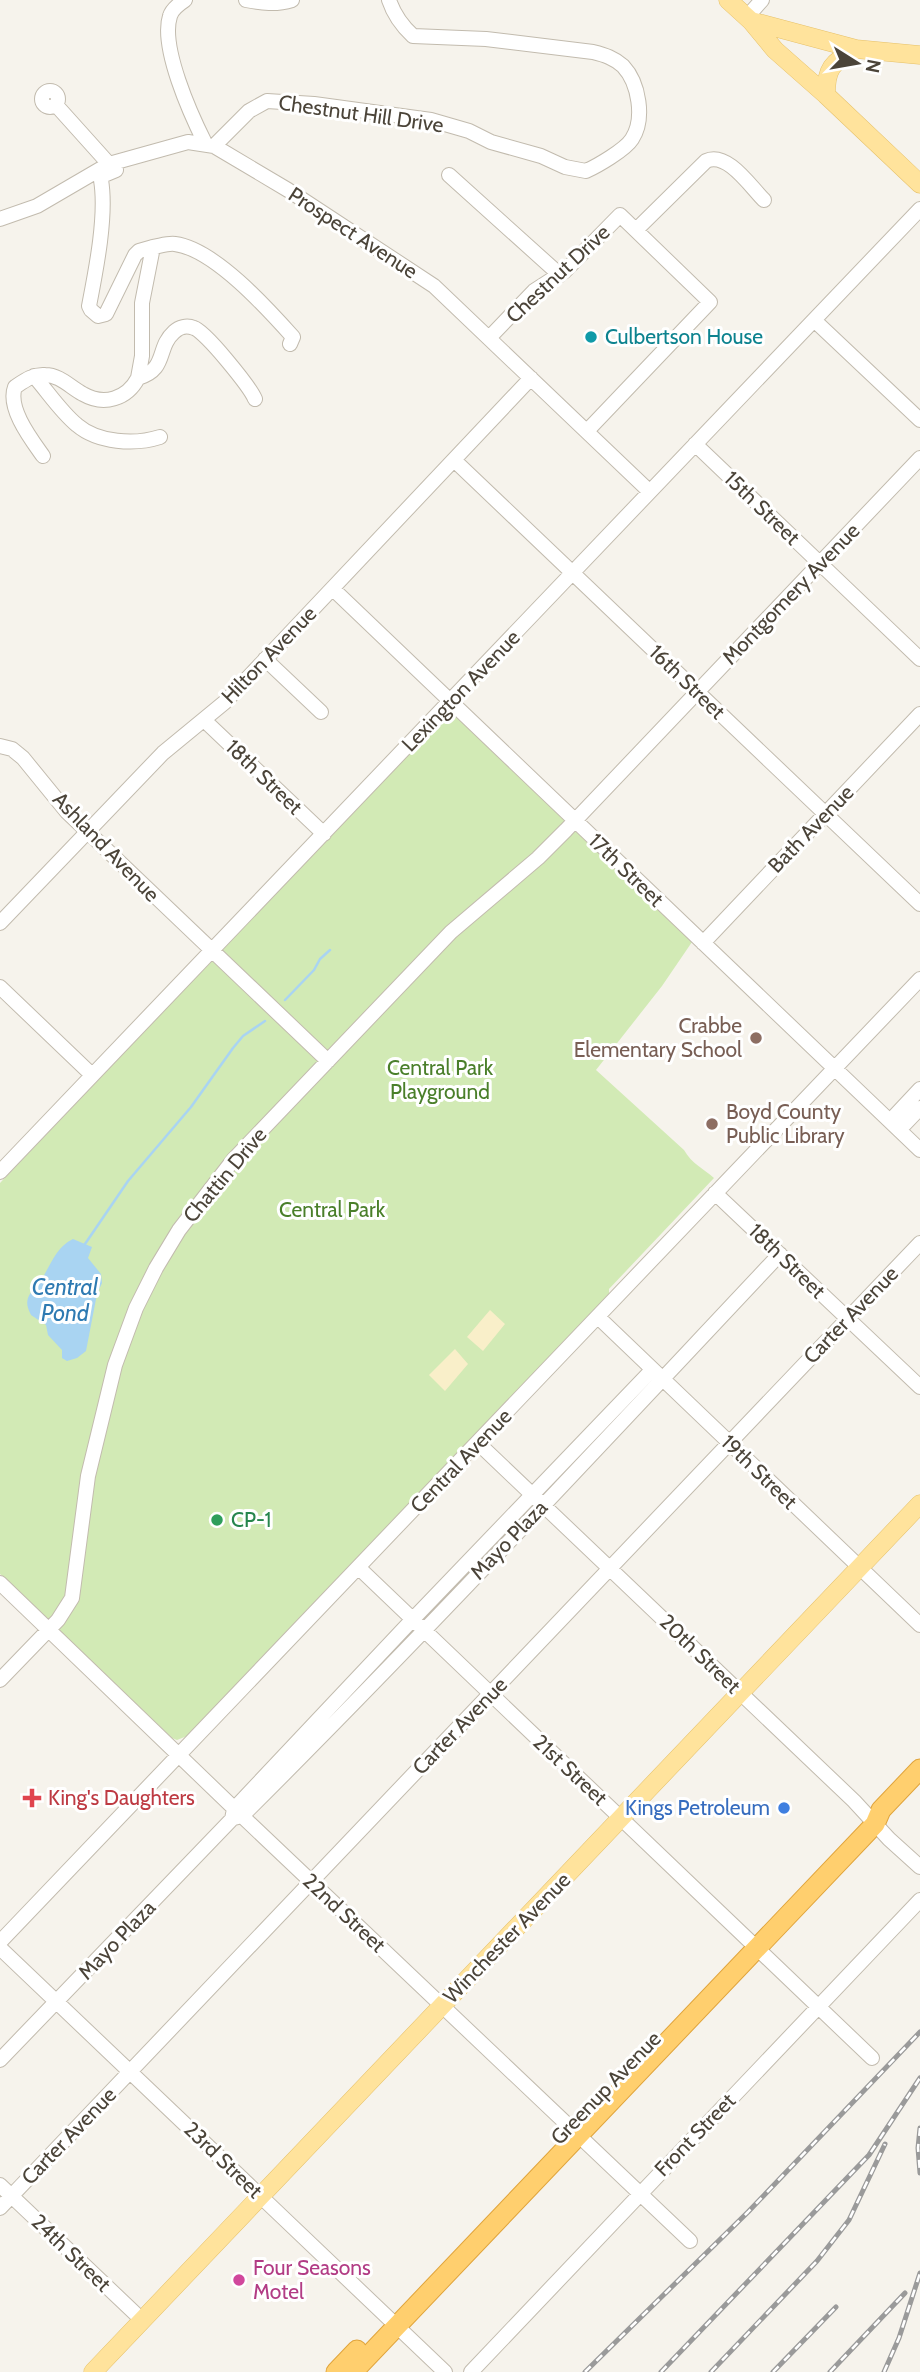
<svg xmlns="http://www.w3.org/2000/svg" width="920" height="2372" font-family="Cabin,sans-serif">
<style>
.green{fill:#d2eab5}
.sand{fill:#f9efc9}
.water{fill:#a9d4f2}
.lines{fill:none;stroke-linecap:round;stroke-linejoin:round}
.stream{stroke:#a9d4f2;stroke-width:2.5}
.minor-casing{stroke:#c2bbae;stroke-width:16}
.major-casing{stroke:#e6c16a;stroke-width:19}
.highway-casing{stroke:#e0a43c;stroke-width:21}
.minor{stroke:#fff;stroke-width:14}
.major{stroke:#ffe39c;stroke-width:18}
.highway{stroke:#ffcf6e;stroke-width:19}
.rail-casing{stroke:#9a9a9a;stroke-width:5}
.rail{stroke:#fff;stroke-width:2.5;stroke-dasharray:8;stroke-linecap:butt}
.culture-dot{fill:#0f9aa8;stroke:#fff;stroke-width:2.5}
.education-dot{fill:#8d6e63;stroke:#fff;stroke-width:2.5}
.leisure-dot{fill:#2e9e5b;stroke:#fff;stroke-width:2.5}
.health-dot{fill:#e0444e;stroke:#fff;stroke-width:2.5}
.shop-dot{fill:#3f7fe0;stroke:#fff;stroke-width:2.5}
.hotel-dot{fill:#d1479c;stroke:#fff;stroke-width:2.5}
.labels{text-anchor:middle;stroke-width:6;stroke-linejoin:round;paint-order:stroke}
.street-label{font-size:21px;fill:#4b4439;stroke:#fff}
.culture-label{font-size:21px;fill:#0d838f;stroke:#fff;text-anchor:start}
.education-label{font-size:21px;fill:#785e54;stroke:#fff;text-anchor:end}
.park-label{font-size:21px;fill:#4a7f2a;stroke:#fff}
.leisure-label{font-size:21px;fill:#27864d;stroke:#fff;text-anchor:start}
.health-label{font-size:21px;fill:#be3a42;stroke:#fff;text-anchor:start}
.shop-label{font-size:21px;fill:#366cbe;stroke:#fff;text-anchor:end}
.hotel-label{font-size:21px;fill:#b23c85;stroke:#fff;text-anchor:start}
.water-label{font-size:23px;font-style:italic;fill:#2e7ab2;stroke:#fff}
</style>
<rect width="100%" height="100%" fill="#f6f3ec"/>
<path class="green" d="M455,717L459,719L692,942L662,986L596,1070L684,1150C692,1164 703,1168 714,1178L609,1289V1295L187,1736L177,1740L172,1738L0,1574V1183L440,721L446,718Z"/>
<path class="sand" d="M490,1310L505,1324L483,1351L467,1337Z
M455,1349L468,1364L445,1391L429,1375Z"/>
<path class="water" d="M73,1239L92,1247L88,1258L101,1274L102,1283L97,1294L86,1351L77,1358L67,1361L62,1358V1350L48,1335L46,1325L31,1315C28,1309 26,1304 28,1298C30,1292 35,1289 38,1284C50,1269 54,1248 73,1239Z"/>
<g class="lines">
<path class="stream" d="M285,1000L314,970L320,959L330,950
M85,1244L128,1181L191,1107L233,1048L243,1036L265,1021"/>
<defs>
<path id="minor" d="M185,0C179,4 172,9 170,16C160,47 191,115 205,143
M246,0C262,3 276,5 292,0
M747,17L762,0
M42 99a8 8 0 1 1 16 0a8 8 0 1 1-16 0Z
M56,105L109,164
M214,146L249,111L267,101L314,104L431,120L469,131L491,142L541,156L565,167L586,171C597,166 625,150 632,139C645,119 639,83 623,66C614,58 605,55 593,52L486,39L413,36C401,25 394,15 389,0
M116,170L104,175L101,180C107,215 96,270 89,306L91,310L98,316L106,314L135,255L139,251L153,247
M449,175L560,275
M0,219L37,206L109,164L188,142L214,146L288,190L434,286L649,491
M636,230L706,161C727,151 750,186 764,200
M814,320L920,420
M489,338L534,291L565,271L620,215L710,302L587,431
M34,376C48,392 61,412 77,425C98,443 135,445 160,437
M138,378L142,356V303L153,247C160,246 168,243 175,244C214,249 267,308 293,337L290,344
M695,444L920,659
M43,456C31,439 7,408 15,387C24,381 33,374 45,375C60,375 70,387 83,394C104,406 127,399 138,378C168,369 156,348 174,332C179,327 187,325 194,328C205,331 250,387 255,399
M454,460L920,904
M333,589L920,1150
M265,659L321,712
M204,720L324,834
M0,746L12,749L23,758L67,812L328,1061
M0,923L163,753L225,702L531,378
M703,943L920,714
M0,987L92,1075
M890,1121L920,1089
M899,1130L920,1108
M0,1172L920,209
M715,1193L920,1387
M598,1317L920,1625
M478,1443L854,1801L889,1839L920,1867
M359,1568L872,2058
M0,1583L242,1816L690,2241
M0,1680L58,1620L72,1598L88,1476L115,1365L136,1308L156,1268L179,1230L234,1159L451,932L538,858L566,830L920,458
M234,1818L242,1816C426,1633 602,1443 780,1254
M0,1942L920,979
M0,1948L445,2372
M0,2060L232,1819L234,1809L413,1619L652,1370
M0,2185L142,2320
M0,2208L920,1243
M471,2372L920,1900"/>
<path id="major" d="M728,0L751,21L775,50L826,95L920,184
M751,21L856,49L920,55
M826,95C826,66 833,63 856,49
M93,2372L920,1504"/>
<path id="highway" d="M336,2372L357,2350
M353,2372L875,1824L881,1810L920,1769"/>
</defs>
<use href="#minor" class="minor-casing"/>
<use href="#major" class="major-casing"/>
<use href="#highway" class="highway-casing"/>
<use href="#minor" class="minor"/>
<use href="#major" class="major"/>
<use href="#highway" class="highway"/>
<defs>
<path id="rail" d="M920,2128L918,2148L920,2173
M585,2372L748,2212L920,2032
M661,2372L869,2155L920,2078
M711,2372L817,2261L849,2220L885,2144
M773,2372L836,2307
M830,2372L905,2293
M884,2372L899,2338L920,2273"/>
</defs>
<use href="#rail" class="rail-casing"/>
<use href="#rail" class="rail"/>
</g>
<circle class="culture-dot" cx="591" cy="337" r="7"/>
<g class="education-dot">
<circle cx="756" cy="1038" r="7"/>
<circle cx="712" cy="1124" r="7"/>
</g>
<circle class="leisure-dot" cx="217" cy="1520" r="7"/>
<path class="health-dot" d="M28.5 1787.5h7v7h7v7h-7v7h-7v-7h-7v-7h7z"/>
<circle class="shop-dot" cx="784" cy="1808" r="7"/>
<circle class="hotel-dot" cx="239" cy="2280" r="7"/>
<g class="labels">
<g class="street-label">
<text transform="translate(361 114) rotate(8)" y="7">Chestnut Hill Drive</text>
<text transform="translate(353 233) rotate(33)" y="7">Prospect Avenue</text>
<text transform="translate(558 274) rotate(-43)" y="7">Chestnut Drive</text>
<text transform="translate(762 508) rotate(44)" y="7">15th Street</text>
<text transform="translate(791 594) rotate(-46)" y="7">Montgomery Avenue</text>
<text transform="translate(269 655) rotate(-46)" y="7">Hilton Avenue</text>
<text transform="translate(687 682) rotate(44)" y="7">16th Street</text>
<text transform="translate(461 691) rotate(-46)" y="7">Lexington Avenue</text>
<text transform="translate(264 777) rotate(44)" y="7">18th Street</text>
<text transform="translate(811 829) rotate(-46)" y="7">Bath Avenue</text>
<text transform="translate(106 847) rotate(46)" y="7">Ashland Avenue</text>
<text transform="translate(626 870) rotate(44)" y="7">17th Street</text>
<text transform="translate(225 1175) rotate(-50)" y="7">Chattin Drive</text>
<text transform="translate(787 1261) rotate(44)" y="7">18th Street</text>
<text transform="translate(851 1315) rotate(-46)" y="7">Carter Avenue</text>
<text transform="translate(461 1461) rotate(-46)" y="7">Central Avenue</text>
<text transform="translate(759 1472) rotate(44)" y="7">19th Street</text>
<text transform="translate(509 1540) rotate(-46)" y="7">Mayo Plaza</text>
<text transform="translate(700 1654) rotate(44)" y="7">20th Street</text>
<text transform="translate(460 1726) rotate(-46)" y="7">Carter Avenue</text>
<text transform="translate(570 1770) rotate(43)" y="7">21st Street</text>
<text transform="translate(344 1913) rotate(43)" y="7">22nd Street</text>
<text transform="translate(507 1938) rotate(-46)" y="7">Winchester Avenue</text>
<text transform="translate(117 1940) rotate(-46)" y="7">Mayo Plaza</text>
<text transform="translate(606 2088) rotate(-46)" y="7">Greenup Avenue</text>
<text transform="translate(695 2135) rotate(-46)" y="7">Front Street</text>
<text transform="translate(69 2136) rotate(-46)" y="7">Carter Avenue</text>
<text transform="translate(223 2160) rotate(44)" y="7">23rd Street</text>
<text transform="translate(71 2253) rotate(44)" y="7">24th Street</text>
</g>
<g class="culture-label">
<text x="605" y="344">Culbertson House</text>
</g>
<g class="education-label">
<text x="742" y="1033">Crabbe<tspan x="742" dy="24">Elementary School</tspan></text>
<text x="726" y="1119" text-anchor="start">Boyd County<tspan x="726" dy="24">Public Library</tspan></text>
</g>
<g class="park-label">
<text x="440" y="1075">Central Park<tspan x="440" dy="24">Playground</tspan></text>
<text x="332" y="1217">Central Park</text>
</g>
<g class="leisure-label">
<text x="231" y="1527">CP-1</text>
</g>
<g class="health-label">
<text x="48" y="1805">King's Daughters</text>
</g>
<g class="shop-label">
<text x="770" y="1815">Kings Petroleum</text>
</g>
<g class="hotel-label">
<text x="253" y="2275">Four Seasons<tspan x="253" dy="24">Motel</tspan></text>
</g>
<g class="water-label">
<text x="65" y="1295">Central<tspan x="65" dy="26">Pond</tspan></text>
</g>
</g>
<g transform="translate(857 63) rotate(101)" stroke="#ffffff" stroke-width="5" paint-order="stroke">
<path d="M0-5L12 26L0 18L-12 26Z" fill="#4b4439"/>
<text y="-10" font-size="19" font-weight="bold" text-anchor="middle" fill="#4b4439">N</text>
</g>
</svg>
